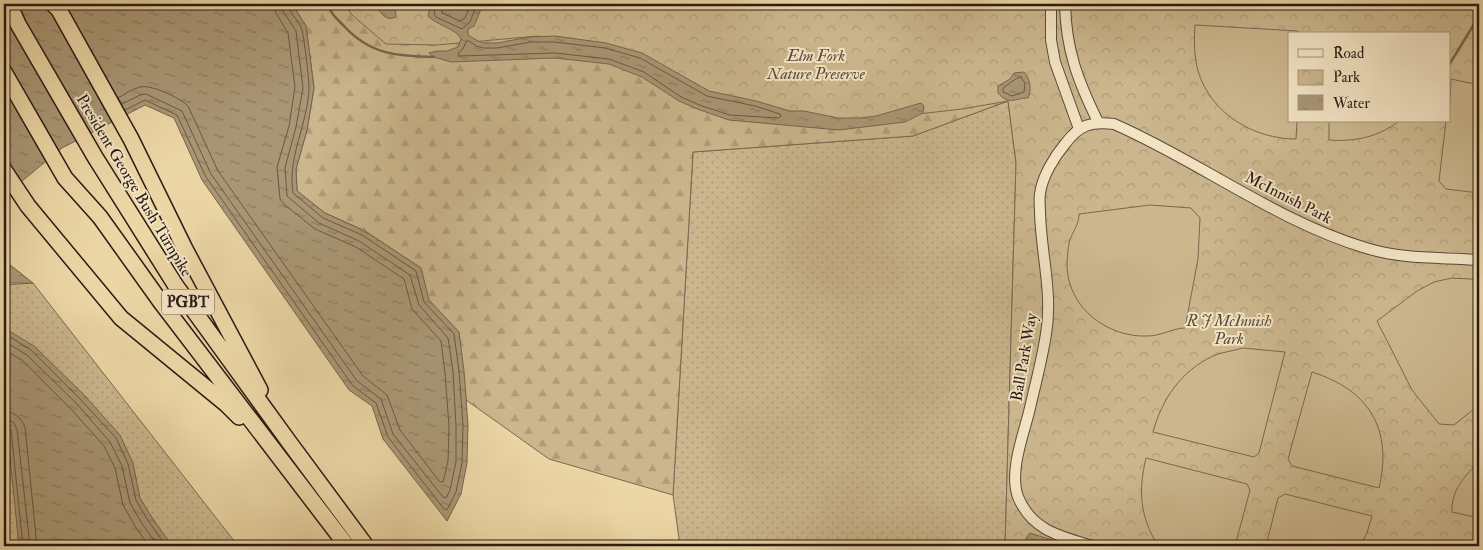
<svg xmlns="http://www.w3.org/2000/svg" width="1483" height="550" font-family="'IM FELL Double Pica',serif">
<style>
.grass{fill:url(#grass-dots);stroke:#7a6851}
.forest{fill:url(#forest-firs);stroke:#7a6851}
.park{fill:url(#park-crowns);stroke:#7a6851;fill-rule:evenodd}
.pitch{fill:#cbb68d;stroke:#7a6851}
.water{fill:url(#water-ripples);stroke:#75654e}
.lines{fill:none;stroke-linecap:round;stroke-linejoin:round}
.shore{stroke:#685844;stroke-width:1}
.stream{stroke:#75654e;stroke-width:2.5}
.minor-casing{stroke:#594a39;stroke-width:12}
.highway-casing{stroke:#281b15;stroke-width:18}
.minor{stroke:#f3e4c4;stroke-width:10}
.highway{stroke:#ecd6a5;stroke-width:15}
.labels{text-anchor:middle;stroke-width:4;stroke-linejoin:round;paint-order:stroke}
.shield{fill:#f3e4c4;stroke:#65574a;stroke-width:1}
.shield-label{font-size:15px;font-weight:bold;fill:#281b15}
.park-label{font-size:16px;font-style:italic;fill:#594a39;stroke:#f3e4c4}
.street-label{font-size:16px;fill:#281b15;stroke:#f3e4c4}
</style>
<defs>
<pattern id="grass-dots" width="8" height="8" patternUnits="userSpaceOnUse" patternTransform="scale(1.25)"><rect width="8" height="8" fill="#cbb68d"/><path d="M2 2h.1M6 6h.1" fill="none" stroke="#ae9c79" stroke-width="1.8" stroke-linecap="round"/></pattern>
<pattern id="forest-firs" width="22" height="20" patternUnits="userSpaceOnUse" patternTransform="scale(1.25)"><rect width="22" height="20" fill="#cbb68d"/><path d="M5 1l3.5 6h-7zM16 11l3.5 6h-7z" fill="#ae9c79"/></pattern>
<pattern id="park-crowns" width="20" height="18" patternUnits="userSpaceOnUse" patternTransform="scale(1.25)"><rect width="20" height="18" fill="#cbb68d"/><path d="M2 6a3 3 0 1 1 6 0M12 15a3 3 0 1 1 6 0" fill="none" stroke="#ae9c79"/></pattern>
<pattern id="water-ripples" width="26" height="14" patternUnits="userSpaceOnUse" patternTransform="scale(1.25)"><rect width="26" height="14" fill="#a99674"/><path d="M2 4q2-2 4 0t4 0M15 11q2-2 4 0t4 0" fill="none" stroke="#8a7a5e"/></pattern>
</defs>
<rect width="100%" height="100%" fill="#ecd6a5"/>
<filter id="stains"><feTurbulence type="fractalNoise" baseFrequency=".004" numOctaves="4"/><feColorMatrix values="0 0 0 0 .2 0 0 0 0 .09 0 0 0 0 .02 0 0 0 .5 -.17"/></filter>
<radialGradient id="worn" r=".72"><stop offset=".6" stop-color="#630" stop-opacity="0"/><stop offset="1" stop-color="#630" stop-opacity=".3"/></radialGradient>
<path class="grass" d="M1008,101L1016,163L1005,546H680L673,495L693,152L913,136Z
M33,283L238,546H4V285Z"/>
<path class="forest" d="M292,4H1022L1008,101L913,136L693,152L673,495L549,459L466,400L459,332L428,300L421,268L365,231L325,213L297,191L296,169L307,130L314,88L306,26Z"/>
<path class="park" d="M345,4H1477L1479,8V546H1005L1016,163L1008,101L962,109L812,126L694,91L619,50L538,36L437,45L386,44L352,15ZM1289,34H1449V121H1289Z"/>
<path class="pitch" d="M1334,4H1439V8L1335,5Z
M1195,25L1298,31L1300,34H1289V121H1297L1296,139C1254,139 1211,114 1198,71C1194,56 1194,41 1195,25Z
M1451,79L1479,85V193L1446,189L1439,181L1446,121H1449Z
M1329,121H1399C1379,137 1354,142 1329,140Z
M1150,205L1191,208L1200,218L1198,259L1185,328C1173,328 1161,336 1148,336C1108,338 1068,308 1067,266C1067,259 1068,249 1069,243C1072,232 1079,225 1079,214Z
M1452,278L1471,279L1479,282V405L1454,425L1439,424L1412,390L1377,321L1417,291L1434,282Z
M1243,348L1285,352L1259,453L1254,457L1153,432C1162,399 1181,371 1213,356C1222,352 1233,351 1243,348Z
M1312,372C1369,390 1393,429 1379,488L1292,466L1288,459Z
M1146,458L1247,484L1250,490L1235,546H1158C1140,516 1138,492 1146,458Z
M1479,463V518L1452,512C1451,492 1464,475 1479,463Z
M1285,494L1372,516L1367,533L1360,546H1266L1278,498Z"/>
<path class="water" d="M4,4H292L306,26L314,88L307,130L296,169L297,191L325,213L365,231L421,268L429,300L459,332L464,371L468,425L467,463L461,494L447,521L383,439L372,406L349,390L202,180L174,118L145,105L62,148L4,196Z
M376,4H395L396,17C385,22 380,12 376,4Z
M431,4H483L474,26L468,29V35L478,41L484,43H497L530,37L555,36L606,43L642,53L709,91L756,101L790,111H804L838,118H860L876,116L921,103L924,106L923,113L905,122L839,130L729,120L700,110L679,101L642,77L609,64L555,58L451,62L434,57L429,53L437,51H447L458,47L461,39C457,29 438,26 428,16Z
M1024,72C1030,78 1032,90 1028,98C1015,98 1009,106 998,93V86L1010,79L1014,73Z
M4,260L33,283H4Z
M4,328L34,346L85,396L120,435L133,463L140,498L151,516L172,546H19L9,449L4,415Z
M1030,533L1036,535L1070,546H1027L1026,538Z"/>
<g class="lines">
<path class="shore" d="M436,4L434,14L436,17L462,29L470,22L477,4
M442,4V13L460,21L465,18L471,4
M469,41L476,46L484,48H497L531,42H555L605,48L640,58L707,96L755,106L780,114L781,116L779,118L730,115L702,106L681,97L644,72L609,59L555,53L459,56L458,53L463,49L466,42Z
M1021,77L1025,83L1024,92L1012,96L1003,92V88C1009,84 1015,78 1021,77Z
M118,98C125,94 132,89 140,87C151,84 180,98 188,106L218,171L363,376L387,395L400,430L440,482H443L448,461L449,426L445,373L441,341L412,309L404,279L356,247L315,229L285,205L280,199L277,167L289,126L295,87L288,33L276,13L274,4
M122,104L140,95L146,94L182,111L211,174L357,381L381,399L393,434L443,497L446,498L450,490L456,462V426L453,372L448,338L419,305L410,275L359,241L319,223L287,196L285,168L296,127L303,88L296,31L283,11L282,4
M125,110L145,100L177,115L206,177L353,386L376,403L388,437L444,509L447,510L456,492L462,463L463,425L459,371L454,334L424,302L416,271L362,235L323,218L293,193C287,157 308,124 309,88C309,79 304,34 301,27C297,19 289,13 288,4
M4,333L31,350L81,400L116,438L128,464L136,500L147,519L166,546
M4,341L27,355L77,404L110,442L122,466L130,503L141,522L158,546
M4,349L23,361L71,409L104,446L115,468L123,505L135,526L149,546
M4,411C14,412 21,417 25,427L37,546
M4,419L13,422L17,429L30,546
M4,425L8,426L11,430L23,546"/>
<path class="stream" d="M328,4C330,13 337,19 343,25C370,55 397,56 434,57
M1449,65L1479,16"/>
<defs>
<path id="minor" d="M1051,4V40L1055,62L1079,129
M1065,4C1066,50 1078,81 1098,122
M1093,546C1062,537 1032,531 1018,497C1009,472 1023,436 1029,412C1035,386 1042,360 1046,334C1053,294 1041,253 1040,213C1040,207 1039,201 1040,194C1042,177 1054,157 1065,144C1079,125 1091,121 1114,124C1199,161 1276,221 1366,248C1405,260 1440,257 1479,260"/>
<path id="highway" d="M9,4L18,24L95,157L176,286L289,442L366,546
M53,4L59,10L131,139L185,249L260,390
M4,72L65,178L100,217L160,301L347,546
M4,170L28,206L121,318L226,404L239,417"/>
</defs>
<use href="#minor" class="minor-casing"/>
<use href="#highway" class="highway-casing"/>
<use href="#minor" class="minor"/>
<use href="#highway" class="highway"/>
</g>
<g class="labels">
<rect class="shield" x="162" y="289.5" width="52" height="25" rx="4"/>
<g class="shield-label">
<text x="188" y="307">PGBT</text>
</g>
<g class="park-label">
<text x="816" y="61">Elm Fork<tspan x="816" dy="18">Nature Preserve</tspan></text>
<text x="1229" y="326">R J McInnish<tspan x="1229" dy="18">Park</tspan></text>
</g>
<g class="street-label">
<text transform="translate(135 185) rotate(59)" y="6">President George Bush Turnpike</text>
<text transform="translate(1289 197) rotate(27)" y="6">McInnish Park</text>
<text transform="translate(1023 357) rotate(-80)" y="6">Ball Park Way</text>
</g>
</g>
<rect width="1483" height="550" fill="none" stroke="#ecd6a5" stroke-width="20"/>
<rect x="5" y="5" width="1473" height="540" fill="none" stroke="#281b15" stroke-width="2.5"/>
<rect x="10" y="10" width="1463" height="530" fill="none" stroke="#281b15"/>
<rect x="1288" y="32" width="162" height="90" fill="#f3e4c4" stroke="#a2947e"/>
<rect x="1298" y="49" width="25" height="8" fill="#f3e4c4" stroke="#a2947e"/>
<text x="1333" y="58" font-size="15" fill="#281b15">Road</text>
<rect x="1298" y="70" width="25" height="15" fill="url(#park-crowns)" stroke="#a2947e"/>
<text x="1333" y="82" font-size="15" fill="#281b15">Park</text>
<rect x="1298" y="95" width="25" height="15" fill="url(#water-ripples)" stroke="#a2947e"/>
<text x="1333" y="108" font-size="15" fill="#281b15">Water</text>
<rect width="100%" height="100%" filter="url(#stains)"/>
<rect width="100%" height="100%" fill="url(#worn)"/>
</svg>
